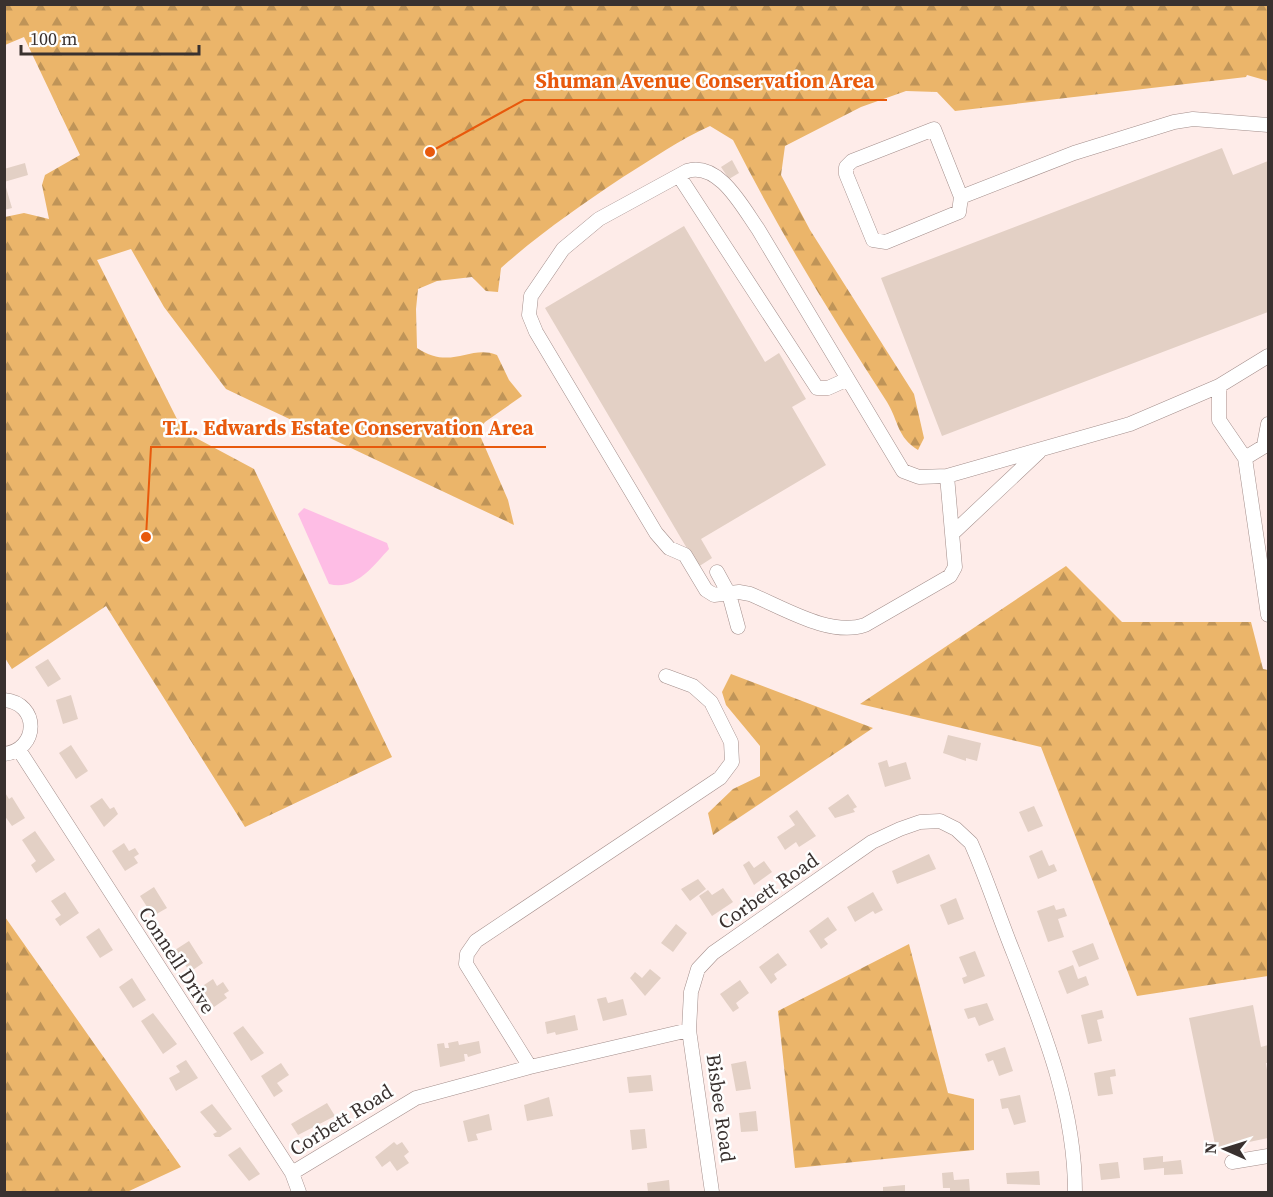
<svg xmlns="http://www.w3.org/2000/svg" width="1273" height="1197" font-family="'Source Serif 4',serif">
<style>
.forest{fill:url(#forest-firs)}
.water{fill:#febde5}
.building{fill:#e3d0c5}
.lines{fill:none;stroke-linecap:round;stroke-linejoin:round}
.minor-casing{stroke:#a38e8b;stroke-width:15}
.minor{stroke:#fff;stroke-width:14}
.labels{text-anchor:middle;stroke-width:5;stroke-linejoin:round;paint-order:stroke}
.street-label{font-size:20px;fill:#39312f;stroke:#fefefe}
.leader{fill:none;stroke:#e8590c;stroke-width:2}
.callout-dot{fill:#e8590c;stroke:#fefefe;stroke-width:2}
.callout-label{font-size:21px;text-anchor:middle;font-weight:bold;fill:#e8590c;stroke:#fefefe;stroke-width:5;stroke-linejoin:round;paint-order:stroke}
</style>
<defs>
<pattern id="forest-firs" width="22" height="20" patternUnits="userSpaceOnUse" patternTransform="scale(1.5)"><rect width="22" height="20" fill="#ebb56a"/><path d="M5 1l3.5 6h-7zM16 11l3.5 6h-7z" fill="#bf9458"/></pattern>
</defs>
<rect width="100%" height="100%" fill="#feece9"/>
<path class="forest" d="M5,4L1268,5V81L1247,75L1246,77L955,111L937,92L906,91L861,107L785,146L781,175L810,230L914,394L924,438L918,450C897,437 899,422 887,402C832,317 779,231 733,140L710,126C679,140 652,159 623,177C581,205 539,234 501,268L498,292L486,291L472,277L437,281L418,289L416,309L417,348C451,371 470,344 497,355L509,380L522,396L485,422L478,431L508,500L514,525L226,389L164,307L131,249L97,260L183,431L254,469L392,757L245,827L106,606L12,669L5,658V217L24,213L49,219L42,185L45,175L80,155L24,37L5,45Z
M1066,566L1122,622H1251L1263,669L1268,670V976L1137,996L1041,747L860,704Z
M731,674L873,728L713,835L708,813L733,789L760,776V746L726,705L722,692Z
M5,917L181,1167L127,1192H5Z
M909,944L948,1093L974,1099V1150L795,1168L778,1011Z"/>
<path class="water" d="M304,508L387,543L389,549C373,566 356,591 329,584L298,514Z"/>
<path class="building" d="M1222,148L1233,175L1268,161V312L942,436L881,278Z
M732,160L739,173L729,179L721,167Z
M25,163L28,175L4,182V169Z
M5,184L12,208L4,210V185Z
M684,226L765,362L779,353L806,399L792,407L826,465L701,539L712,558L698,567L545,308Z
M48,659L61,679L48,687L35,667Z
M71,695L78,719L63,724L56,700Z
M948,735L981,743L977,761L966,758V761L943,753Z
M71,745L88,771L76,779L59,753Z
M887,760L889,767L906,762L911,779L885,787L878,763Z
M4,791L9,799L12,797L25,818L12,826L4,815Z
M848,794L857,807L853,809L855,812L835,818L828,808Z
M102,798L110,809L114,807L118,814L104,827L90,806Z
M1034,806L1043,826L1028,832L1019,812Z
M797,810L816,836L799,847L796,842L785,850L777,837L795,825L789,816Z
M35,831L55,860L36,873L31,865L36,861L22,840Z
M124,843L129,851L135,848L139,854L134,857L138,863L125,871L112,851Z
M1042,850L1049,866L1054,864L1057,871L1038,879L1029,856Z
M929,854L936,869L897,884L892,871Z
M749,861L754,868L764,861L772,872L754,885L743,865Z
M698,879L706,889L690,901L681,889Z
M154,887L167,908L153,916L140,896Z
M723,888L733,902L712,916L699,896L708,890L712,895Z
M65,892L79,913L60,926L55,919L61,915L51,901Z
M873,892L883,910L875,914L873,911L855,922L847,907Z
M956,898L964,919L948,925L940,905Z
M1054,905L1056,910L1064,908L1067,916L1058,919L1064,937L1048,942L1037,911Z
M828,917L837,930L824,939L828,944L821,949L809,931Z
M676,924L687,933L673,952L661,943Z
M99,928L113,950L100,958L86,937Z
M189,941L203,963L190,972L175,950Z
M1093,943L1099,959L1079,967L1072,951Z
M975,951L985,976L964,984L962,978L967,976L959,957Z
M778,953L787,965L774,974L777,979L771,984L759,967Z
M1073,965L1078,979L1086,976L1089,985L1067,994L1058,971Z
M650,969L661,978L645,996L630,978L635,972L642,978Z
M132,978L146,1000L133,1008L119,987Z
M213,979L217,986L223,982L229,991L224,994L227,998L214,1007L201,987Z
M740,980L749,993L736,1003L739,1008L733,1012L720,994Z
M606,997L608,1003L623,999L627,1015L603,1021L597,999Z
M987,1003L994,1020L979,1026L975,1017L968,1019L964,1009Z
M1253,1005L1261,1047L1268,1045V1063H1266L1268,1076V1138L1216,1149L1189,1018Z
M1102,1010L1104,1018L1097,1020L1102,1041L1088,1044L1081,1015Z
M153,1013L177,1044L163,1054L141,1021Z
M575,1015L578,1030L556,1035L555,1032L547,1034L545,1022Z
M243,1026L264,1053L251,1061L233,1033Z
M458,1041L459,1045L479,1041L481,1053L468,1057L467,1054H464L465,1061L440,1067L437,1044L444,1043L445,1048H449L448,1043Z
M1005,1047L1013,1071L999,1076L993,1060L988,1062L985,1054Z
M186,1060L198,1078L176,1091L169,1078L180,1072L176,1066Z
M746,1061L751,1089L736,1091L731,1064Z
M281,1063L289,1075L277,1083L283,1091L274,1097L261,1076Z
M1115,1069L1116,1076L1110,1077L1113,1094L1098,1096L1094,1073Z
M651,1075L653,1091L629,1093L627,1077Z
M1020,1095L1026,1122L1014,1125L1008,1108L1002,1109L1000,1099Z
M549,1097L553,1116L527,1121L524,1105Z
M327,1103L335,1116L298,1135L291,1124Z
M212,1104L232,1129L220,1137H215L213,1134L217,1132L200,1112Z
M756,1111L758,1131L741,1132L739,1113Z
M489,1114L492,1130L476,1134L478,1140L468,1142L463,1121Z
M645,1129L647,1148L632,1150L630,1130Z
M394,1142L397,1145L402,1142L409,1152L404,1156L409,1163L397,1171L390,1161L382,1167L375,1157Z
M240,1147L260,1174L249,1181L228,1155Z
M1163,1156V1162L1181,1160L1183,1174L1164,1175V1168L1144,1170L1143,1158Z
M1118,1162L1120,1178L1101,1180L1099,1164Z
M1039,1171L1040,1185L1007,1184L1006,1173Z
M953,1172L954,1180L969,1179L970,1192H950V1188H943L942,1173Z
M669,1180L670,1192H648L647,1183Z
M905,1185V1192H883V1187Z"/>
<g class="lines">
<defs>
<path id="minor" d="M934,129L961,197L959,212L886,242L873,240L846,174V167L852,161Z
M679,176L817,388H828L848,379
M961,197L1074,153L1174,122L1193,119L1268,125
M1219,386V420L1245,458L1268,615
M1264,445L1268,424
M1245,458L1268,444
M947,476L955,567L950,576L865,625C830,637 784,608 750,594L739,592L714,595L706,590L685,555L669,548L656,533L536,332L529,315L531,296L563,249L599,219L687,171C719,161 743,208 758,229L903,471L919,477L947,476L1130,424L1219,386L1268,356
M953,533L1039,452
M717,572L729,594L738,627
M4,700C40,703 39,750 4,754
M19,750L292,1173L299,1192
M530,1067L466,964L467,954L476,941L720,778L732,762L731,742L711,702L693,686L666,676
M1232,1162L1268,1156
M292,1173L416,1098L530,1067L689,1030
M712,1192L689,1030L691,992L698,969L713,953L872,842L900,829L920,822L940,821L956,829L971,843C987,879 999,917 1014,954C1044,1031 1075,1108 1075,1192"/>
</defs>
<use href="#minor" class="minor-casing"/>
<use href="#minor" class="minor"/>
</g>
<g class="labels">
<g class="street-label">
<text transform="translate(768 891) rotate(-35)" y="7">Corbett Road</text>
<text transform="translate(177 960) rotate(57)" y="7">Connell Drive</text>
<text transform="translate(721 1108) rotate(82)" y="7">Bisbee Road</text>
<text transform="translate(341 1120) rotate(-32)" y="7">Corbett Road</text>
</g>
</g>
<path class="leader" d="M430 152L524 100H887M146 537L151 447H546"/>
<g class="callout-dot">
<circle cx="430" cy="152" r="6"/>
<circle cx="146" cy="537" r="6"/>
</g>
<g class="callout-label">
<text x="705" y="88">Shuman Avenue Conservation Area</text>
<text x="348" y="435">T.L. Edwards Estate Conservation Area</text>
</g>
<rect width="1273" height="1197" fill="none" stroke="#39312f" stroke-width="12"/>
<g transform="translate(1225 1149) rotate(273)" stroke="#fefefe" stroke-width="4.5" paint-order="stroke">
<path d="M0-4.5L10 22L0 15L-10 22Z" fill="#39312f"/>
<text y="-9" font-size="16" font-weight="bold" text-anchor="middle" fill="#39312f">N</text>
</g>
<path d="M21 45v9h178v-9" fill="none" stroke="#39312f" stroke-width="3"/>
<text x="30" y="45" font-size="18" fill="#39312f" stroke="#fefefe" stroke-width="4.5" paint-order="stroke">100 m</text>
</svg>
